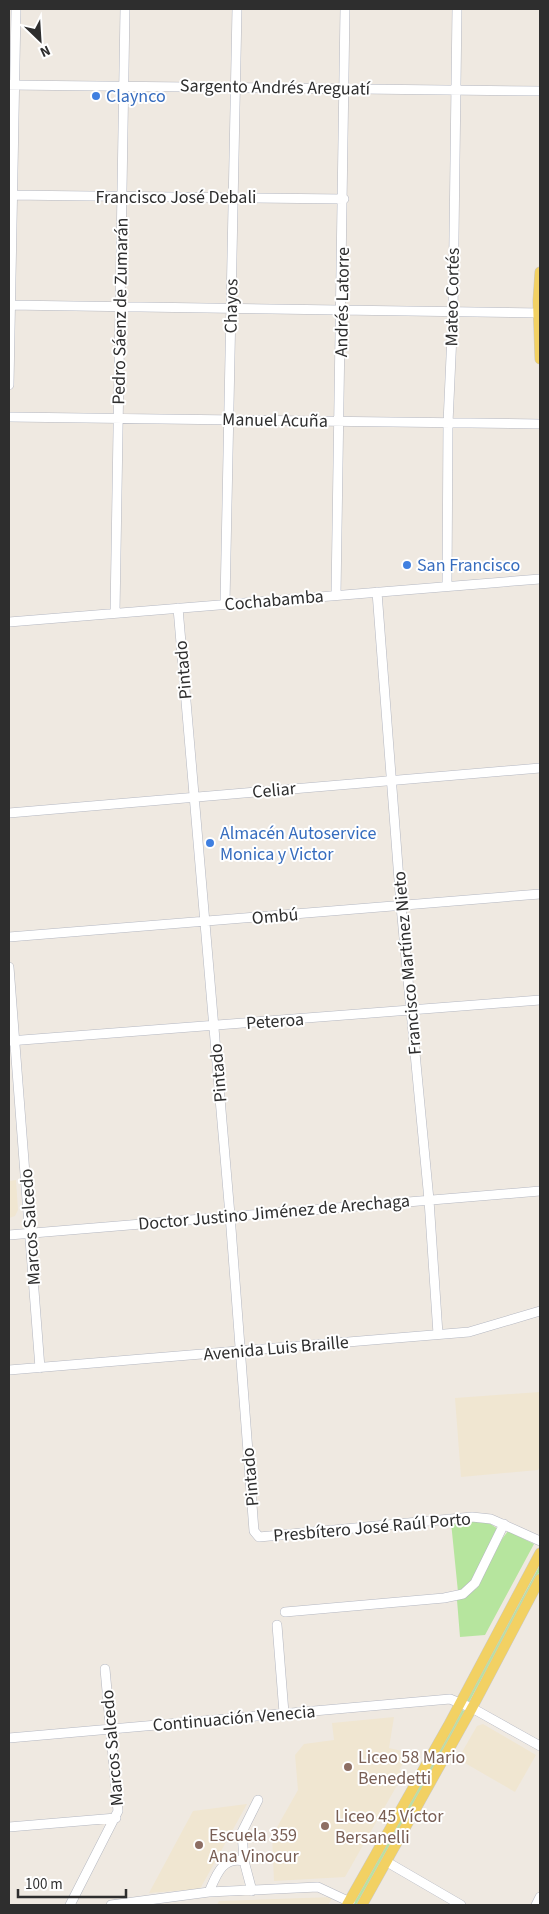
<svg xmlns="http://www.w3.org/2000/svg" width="549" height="1914" font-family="'Source Sans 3',sans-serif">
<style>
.education{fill:#f0e6d1}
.green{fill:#b6e59e}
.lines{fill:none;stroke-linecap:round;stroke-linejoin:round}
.minor-casing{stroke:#b4b7c1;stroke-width:10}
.major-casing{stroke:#c9c9c9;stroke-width:11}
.minor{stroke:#fff;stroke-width:9}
.major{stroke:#f2d163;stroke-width:10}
.shop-dot{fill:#3f7fe0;stroke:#fff;stroke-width:2}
.education-dot{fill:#8d6e63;stroke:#fff;stroke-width:2}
.labels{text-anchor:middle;stroke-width:4;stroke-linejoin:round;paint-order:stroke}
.street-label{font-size:18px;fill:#2e2e2e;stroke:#fff}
.shop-label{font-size:18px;fill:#366cbe;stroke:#fff;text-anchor:start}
.education-label{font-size:18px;fill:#785e54;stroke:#fff;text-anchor:start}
</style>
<rect width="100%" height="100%" fill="#efe9e1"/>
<path class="education" d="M16,1180L18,1210L15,1216L9,1218V1181Z
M540,1392V1466L538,1470L461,1477L455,1398Z
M394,1717L389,1748L410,1753L399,1770L404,1773L345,1877L274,1881L272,1836L298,1790L295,1755L304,1744L334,1740L332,1723Z
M483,1724L536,1755L515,1792L458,1759L477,1726Z
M247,1804L200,1889L149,1893L193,1811Z
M333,1897L328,1905H217L219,1901Z"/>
<path class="green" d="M467,1520L489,1523L498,1529L472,1583L458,1592L451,1522Z
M508,1531L534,1544L485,1635L460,1637L457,1600L477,1588L502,1539Z
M540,1565V1571L469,1702L467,1700Z
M462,1710L465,1711L356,1905H353Z"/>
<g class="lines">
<defs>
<path id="minor" d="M9,85L540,91
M9,195L344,199
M9,305L540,313
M9,385L16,9
M9,417L540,424
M447,585L448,423L453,312L457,9
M377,592L401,906L429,1200L438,1334
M336,595L345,9
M225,603L237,9
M178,608L230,1215L254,1531L259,1537L472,1517L491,1519L540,1541
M115,613L125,9
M9,622L540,579
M9,813L540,768
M9,937L540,894
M9,967L40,1368
M9,1041L540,1000
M9,1235L540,1191
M9,1370L469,1332L540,1311
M285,1612L444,1598L463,1594L475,1583L504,1524
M277,1625L284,1713
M9,1738L450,1699L472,1708L540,1746
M9,1827L116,1818
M387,1862L461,1905
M252,1891L244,1861L242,1832L258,1800
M209,1892C216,1876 222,1856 244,1861
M70,1905L118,1811L105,1669
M111,1905L209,1892L318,1887L350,1902
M536,1905L540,1897"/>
<path id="major" d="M540,272L538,301L540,359
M347,1905L448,1726L540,1553
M362,1905L472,1708L540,1579"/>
</defs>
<use href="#minor" class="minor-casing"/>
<use href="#major" class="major-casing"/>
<use href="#minor" class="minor"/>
<use href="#major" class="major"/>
</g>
<g class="shop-dot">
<circle cx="96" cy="96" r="5"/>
<circle cx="407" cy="565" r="5"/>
<circle cx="210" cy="843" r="5"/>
</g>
<g class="education-dot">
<circle cx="348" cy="1767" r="5"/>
<circle cx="325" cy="1826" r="5"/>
<circle cx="199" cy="1845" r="5"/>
</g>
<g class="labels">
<g class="street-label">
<text transform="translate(275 87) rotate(1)" y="6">Sargento Andrés Areguatí</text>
<text x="176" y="203">Francisco José Debali</text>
<text transform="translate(452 297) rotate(-89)" y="6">Mateo Cortés</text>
<text transform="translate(342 302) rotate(-89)" y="6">Andrés Latorre</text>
<text transform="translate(231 306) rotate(-89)" y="6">Chayos</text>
<text transform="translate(120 311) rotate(-89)" y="6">Pedro Sáenz de Zumarán</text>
<text transform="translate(275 420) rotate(1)" y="6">Manuel Acuña</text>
<text transform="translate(274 600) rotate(-5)" y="6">Cochabamba</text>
<text transform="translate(183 670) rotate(-95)" y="6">Pintado</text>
<text transform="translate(274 790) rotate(-5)" y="6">Celiar</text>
<text transform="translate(275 916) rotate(-5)" y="6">Ombú</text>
<text transform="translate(407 963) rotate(-95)" y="6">Francisco Martínez Nieto</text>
<text transform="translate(275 1021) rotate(-4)" y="6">Peteroa</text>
<text transform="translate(218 1073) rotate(-95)" y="6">Pintado</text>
<text transform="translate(274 1212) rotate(-5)" y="6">Doctor Justino Jiménez de Arechaga</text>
<text transform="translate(30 1227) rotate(-94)" y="6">Marcos Salcedo</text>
<text transform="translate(276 1348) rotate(-5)" y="6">Avenida Luis Braille</text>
<text transform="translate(250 1477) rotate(-95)" y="6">Pintado</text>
<text transform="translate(372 1527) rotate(-5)" y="6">Presbítero José Raúl Porto</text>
<text transform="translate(234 1718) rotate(-5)" y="6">Continuación Venecia</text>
<text transform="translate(112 1748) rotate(-95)" y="6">Marcos Salcedo</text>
</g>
<g class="shop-label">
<text x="106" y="102">Claynco</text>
<text x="417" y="571">San Francisco</text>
<text x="220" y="839">Almacén Autoservice<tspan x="220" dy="21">Monica y Victor</tspan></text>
</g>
<g class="education-label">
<text x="358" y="1763">Liceo 58 Mario<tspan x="358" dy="21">Benedetti</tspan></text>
<text x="335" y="1822">Liceo 45 Víctor<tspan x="335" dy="21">Bersanelli</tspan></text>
<text x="209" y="1841">Escuela 359<tspan x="209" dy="21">Ana Vinocur</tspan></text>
</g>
</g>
<rect width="549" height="1914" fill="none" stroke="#2e2e2e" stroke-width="20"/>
<g transform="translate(40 40) rotate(155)" stroke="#ffffff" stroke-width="4" paint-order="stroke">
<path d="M0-4L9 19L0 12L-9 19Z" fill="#2e2e2e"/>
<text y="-8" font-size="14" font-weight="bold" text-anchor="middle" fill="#2e2e2e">N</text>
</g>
<path d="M18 1889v8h108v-8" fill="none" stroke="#2e2e2e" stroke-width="2.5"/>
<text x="25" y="1889" font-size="15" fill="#2e2e2e" stroke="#ffffff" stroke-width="4" paint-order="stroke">100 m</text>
</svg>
